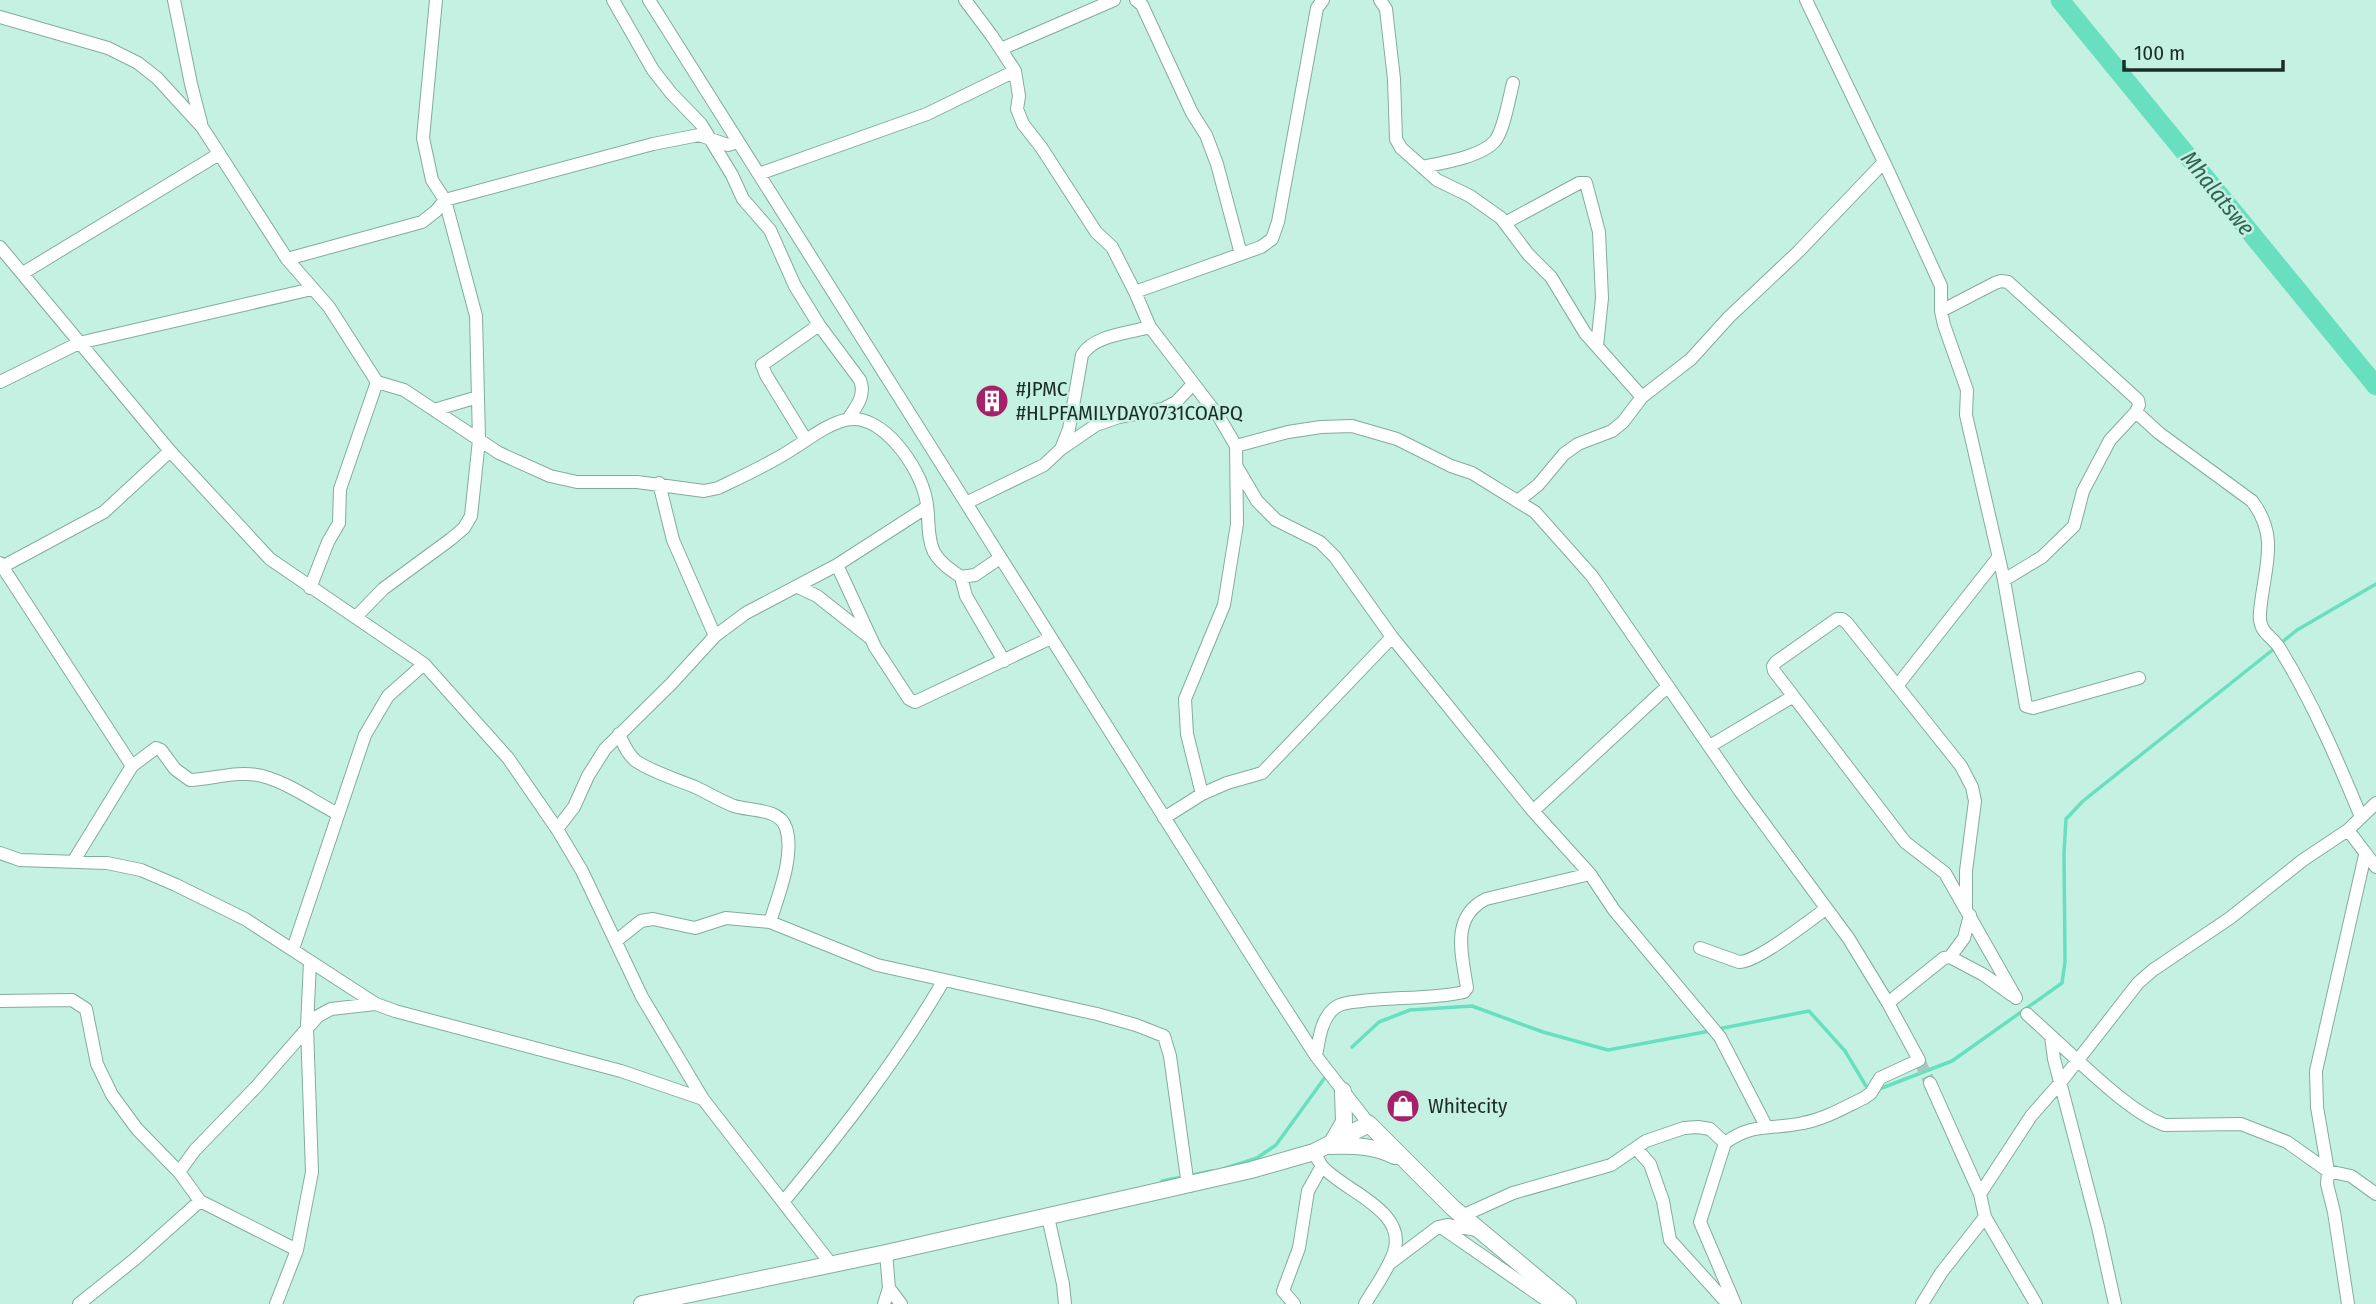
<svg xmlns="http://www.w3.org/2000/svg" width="2376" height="1304" font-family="'Fira Sans Condensed',sans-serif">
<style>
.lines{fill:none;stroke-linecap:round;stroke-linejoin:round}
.stream{stroke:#68e0c0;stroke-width:3.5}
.river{stroke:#68e0c0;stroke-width:19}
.minor-tunnel{stroke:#a3cabd;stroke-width:12;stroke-dasharray:12 6;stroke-linecap:butt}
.minor-casing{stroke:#82ac9f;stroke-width:14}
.tertiary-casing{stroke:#82ac9f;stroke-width:18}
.minor{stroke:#fff;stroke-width:12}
.tertiary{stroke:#fff;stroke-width:16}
.labels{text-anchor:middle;stroke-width:5;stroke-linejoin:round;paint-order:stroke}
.poi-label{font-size:21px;fill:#1c2d28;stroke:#c5f1e2;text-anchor:start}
.water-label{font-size:23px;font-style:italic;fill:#316355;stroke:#c5f1e2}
</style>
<rect width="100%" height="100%" fill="#c5f1e2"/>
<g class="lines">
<path class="stream" d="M2281,643L2297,630L2376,584
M1718,1029L1809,1011L1845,1051L1866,1086
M1352,1047L1379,1022L1410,1010L1472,1006L1543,1032L1608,1050L1710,1031
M1882,1088L1952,1061L2062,983L2065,962L2064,853L2066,819L2083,801L2275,648
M1223,1169L1257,1158L1276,1145L1326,1076
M1162,1181L1212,1171"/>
<path class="river" d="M2060,0L2376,386"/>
<path class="minor-tunnel" d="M1919,1060L1930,1083"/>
<defs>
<path id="minor" d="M174,0L191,84L201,123
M613,0L653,70L671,93L701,124L732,175L743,199L770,230L795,286L819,325L860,380C866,395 857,406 848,419
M649,0L1268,982L1316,1056L1369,1124
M965,0L992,36L1015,71L1019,96L1017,109L1023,124L1041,147L1096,232L1112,247L1135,292L1150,327L1219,417L1236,446L1237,524L1224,605L1185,699L1187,734L1202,794
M1136,0L1142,5L1192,113L1206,135L1217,164L1241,254
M1380,0L1386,9L1394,79L1396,139L1401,148L1437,180L1470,196L1501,218L1528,254L1551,277L1585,333L1642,397
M0,17L108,48L138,63L157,78L202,127L287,259L329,307L377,382L340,489L339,523L328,542L310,588
M1001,49L1114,0
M1884,162L1941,286V311L1944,325L1967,390L1966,415L2004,580L2026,706L2033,708L2139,678
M1422,167C1442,163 1481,157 1495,141C1504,130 1509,98 1513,83
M759,174L927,114L1015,71
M1505,223L1579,183H1586L1599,232L1602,298L1597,346
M0,247L170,451L270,559L424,664L508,758L557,829L582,871L642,997L703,1099L831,1264
M287,259L422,222L436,211L445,200L653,144L699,135L728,145L738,142
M23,273L219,154
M1135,292L1261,247L1272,239L1278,222L1317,8L1323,0
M1941,311L1995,283L2001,281L2008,282L2138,400L2139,405L2136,412L2110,440L2083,491L2074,526L2042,557L2004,580
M0,382L79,343L312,289
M377,382L404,390L499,453L550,476L577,482H637L704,491L718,488C743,476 770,464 794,448C810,438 826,425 845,420C882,411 920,468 926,499C930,516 926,536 934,552C940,563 951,570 961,577L975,575L1000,558
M434,410L478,397
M2136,412L2159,433L2252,501C2278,535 2266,563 2261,603C2260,611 2258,621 2263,629C2267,636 2276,641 2280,649C2313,703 2337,759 2361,817
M806,440L766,375L762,365L819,325
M1236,446L1288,432L1321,427L1352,426L1397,439L1451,466L1472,473L1535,512L1592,576L1740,791L1849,939L1888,1003L1919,1060L1880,1078L1871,1093L1864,1098C1845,1107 1825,1119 1803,1123C1772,1130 1753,1122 1725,1143L1700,1222L1735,1304
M1061,449L1096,425L1119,417L1163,409L1176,402L1193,384
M1237,467L1257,501L1276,520L1320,542L1335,557L1392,637L1533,811L1590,874L1614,910L1720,1037L1766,1126
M659,483L673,540L715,636
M1519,500L1538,485L1564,454L1578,444L1612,431L1623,422L1642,397L1691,359L1729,317L1798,252L1884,162L1806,0
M966,503L1044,465L1061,449L1069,429L1082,355C1094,335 1129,333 1150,327
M0,563L132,766
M837,565L875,647L909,699L915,702L1051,638
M0,568L104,512L170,451
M961,577L966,596L1004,661
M798,587L817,596L869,637
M356,617L383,589L451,539L464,528L471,516L479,440L476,316L445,200L432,180L423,138L436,0
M1897,686L1997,559
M619,734C623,743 627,754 636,761C654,773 676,779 695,787C708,793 721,801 734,806C750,811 780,808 786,828C795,855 778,896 770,922
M1710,746L1792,697
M1533,811L1668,686
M1164,818L1202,794L1227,783L1262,773L1392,637
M557,829L574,807L588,776L605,749L671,684L715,636L746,613L837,565L927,507
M2348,830L2376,867
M0,853L20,860L107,863L141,870L176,885L245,919L376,1004L395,1011L621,1071L703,1099
M73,862L132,766L156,748L161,750L175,769L190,780C213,779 239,770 262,776C289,783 313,801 338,814
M1966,908V871L1975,801L1972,787L1961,766L1847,623L1842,619H1837L1776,662L1773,666L1774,671L1905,842L1945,873L2016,998
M616,941L641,921L653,919L695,928L726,918L770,922L877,965L1097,1014L1136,1025L1164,1036L1170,1056L1188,1186
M1700,948L1739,962C1758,962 1808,921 1826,909
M293,949L365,735L388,696L424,664
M1950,957L1964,938L1970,915
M0,1001L72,1000L86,1009L97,1064L112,1095L137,1129L179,1172L200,1201L297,1250
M1888,1003L1944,958L1950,957L1984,975L2012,995
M2027,1014L2051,1036L2054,1059L2098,1227L2115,1304
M2051,1036C2079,1061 2131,1114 2165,1125L2241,1124L2287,1142L2328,1171L2351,1176L2376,1194
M1316,1056C1319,1040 1321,1017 1336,1007C1343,1002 1354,1002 1362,1001C1394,997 1434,999 1464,992L1467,988C1462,955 1450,917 1486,899L1590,874
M1930,1083L1980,1194L1985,1217L2036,1304
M1636,1148L1650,1164L1663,1201L1670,1240L1728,1304
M1314,1152C1316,1156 1319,1162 1322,1166C1343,1191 1408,1210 1394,1252C1388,1270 1375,1287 1365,1304
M179,1172L195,1150L257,1086L318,1016L331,1009L375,1004
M1980,1194L2031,1116L2060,1083L2138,983L2153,970L2230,918L2303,860L2348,830L2376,803
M783,1202C842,1131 898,1059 944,980
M1462,1216L1513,1193L1611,1165L1646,1141L1684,1128L1698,1127L1710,1129L1725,1143
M1048,1217L1063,1284L1065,1304
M1441,1227L1552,1304
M1389,1264L1438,1227L1447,1225L1477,1230
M889,1288L901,1304
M79,1304L135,1259L200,1201
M276,1304L297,1250L312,1172L307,1027L310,961
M884,1304L889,1288L886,1253
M1294,1304L1283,1291L1299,1248L1308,1191L1322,1166
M1922,1304L1941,1273L1985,1217
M2348,1304L2334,1212L2327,1184L2328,1171L2317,1107L2316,1071L2365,855"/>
<path id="tertiary" d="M1331,1144L1344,1122L1343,1091
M1331,1146C1354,1145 1374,1146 1395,1156
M642,1304L886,1253L1251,1170L1314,1152L1369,1124L1453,1208L1568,1304"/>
</defs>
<use href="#minor" class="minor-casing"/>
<use href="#tertiary" class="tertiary-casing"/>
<use href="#minor" class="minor"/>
<use href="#tertiary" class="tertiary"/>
</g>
<defs>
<symbol id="building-disc" viewBox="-11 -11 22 22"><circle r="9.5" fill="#a72069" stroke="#c5f1e2"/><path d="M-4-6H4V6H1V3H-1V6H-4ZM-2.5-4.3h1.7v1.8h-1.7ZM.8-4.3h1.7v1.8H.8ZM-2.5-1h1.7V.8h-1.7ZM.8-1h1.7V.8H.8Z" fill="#fff"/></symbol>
<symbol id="shop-disc" viewBox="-11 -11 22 22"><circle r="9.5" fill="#a72069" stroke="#c5f1e2"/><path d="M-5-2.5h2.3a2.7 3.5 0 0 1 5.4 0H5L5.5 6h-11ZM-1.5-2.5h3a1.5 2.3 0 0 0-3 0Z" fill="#fff"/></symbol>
</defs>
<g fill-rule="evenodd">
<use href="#building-disc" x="973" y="382" width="38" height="38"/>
<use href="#shop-disc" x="1384" y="1087" width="38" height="38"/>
</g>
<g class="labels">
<g class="poi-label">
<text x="1016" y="396">#JPMC<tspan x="1016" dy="24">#HLPFAMILYDAY0731COAPQ</tspan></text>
<text x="1428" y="1113">Whitecity</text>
</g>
<g class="water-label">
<text transform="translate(2218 193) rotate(51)" y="8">Mhalatswe</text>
</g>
</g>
<path d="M2124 60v10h159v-10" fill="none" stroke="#1c2d28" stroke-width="3.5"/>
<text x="2134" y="60" font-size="21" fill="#1c2d28" stroke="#c5f1e2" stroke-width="5" paint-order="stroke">100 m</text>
</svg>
